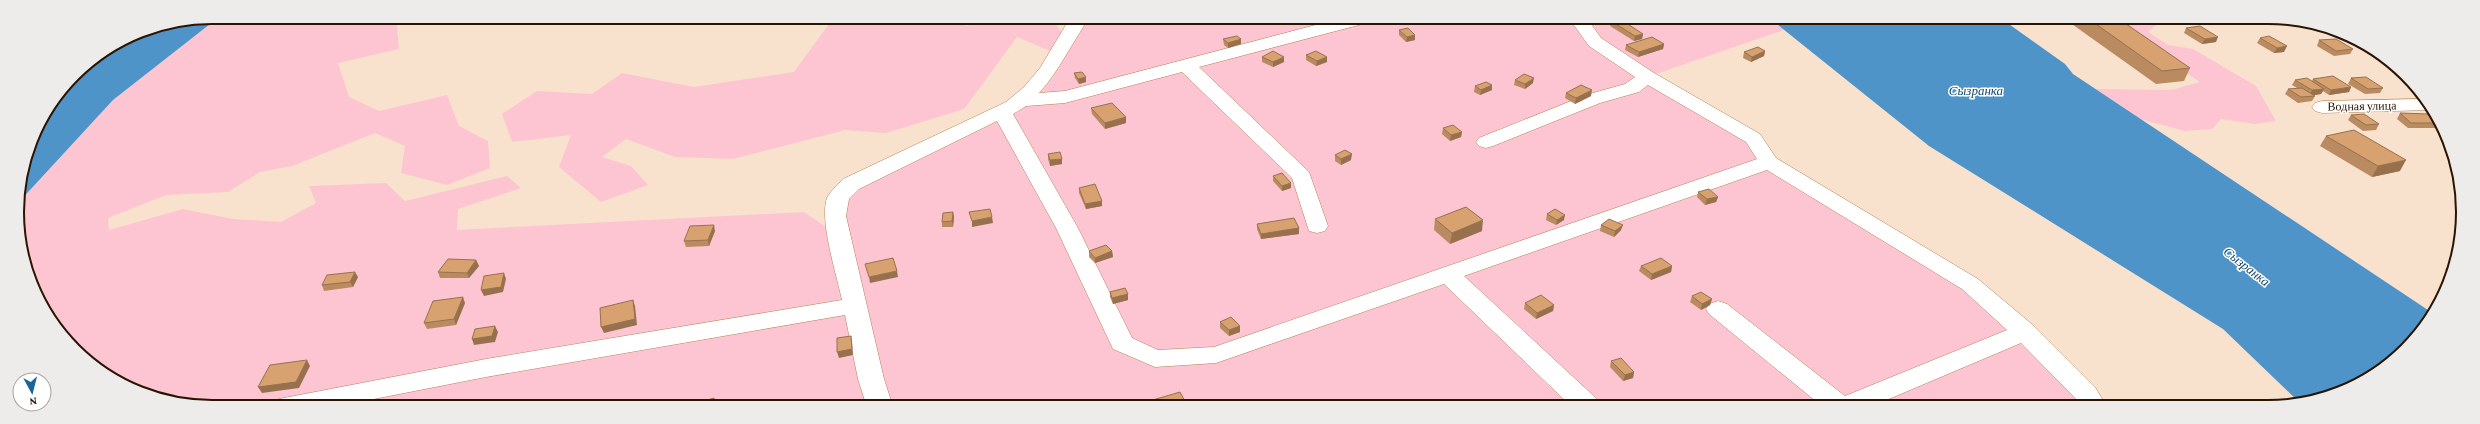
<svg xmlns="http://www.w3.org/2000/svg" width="2480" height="424" font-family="'Crimson Pro',serif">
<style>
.green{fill:#fdc5d1}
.water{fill:#4f94c9}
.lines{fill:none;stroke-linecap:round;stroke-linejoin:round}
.minor-casing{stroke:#b68251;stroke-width:1}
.minor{fill:#fff;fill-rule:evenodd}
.wall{fill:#ba8b60}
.shaded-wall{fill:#97714e}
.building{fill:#d8a270;stroke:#97714e}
.labels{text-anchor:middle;stroke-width:3;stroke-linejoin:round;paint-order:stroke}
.street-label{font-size:12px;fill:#291502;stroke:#fff}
.water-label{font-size:13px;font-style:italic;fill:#14486c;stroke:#fff}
.rim{fill:none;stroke:#291502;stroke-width:2}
</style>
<rect width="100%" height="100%" fill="#f8e2ce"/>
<path class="green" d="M219,17H396L399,49L338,63L349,97L379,111L447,95L459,126L488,141L490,168L447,185L401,173L405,146L375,133L292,166L260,172L228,192L166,195L108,218L109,230L183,209L233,219L281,222L316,203L309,186L386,183L405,201L507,176L521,188L458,209L457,230L804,212L839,236L838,198L1013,106L1075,22L1081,17H1768L1784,30L1647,77L1753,138L1769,162L1970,284L2094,407H199L126,387L66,341L27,275L18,203L113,100Z
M834,17H950L969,27L961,17H1044L1055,23L1066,38L1050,51L1017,37L964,109L886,133L845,130L733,159L675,157L626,139L602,157L631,166L648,185L601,202L559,167L571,135L512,142L502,114L537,91L592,94L622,73L694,87L794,72Z
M2113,17H2151L2160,22L2148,32L2168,45L2193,49L2256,86L2276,121L2255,124L2221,119L2212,129L2185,131L2140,119L2096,89L2171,90L2200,82L2146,47Z"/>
<path class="water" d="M212,17H219L113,100L18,203L32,137L74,74L138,32Z
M1768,17H1999L2065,64L2073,74L2431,312L2406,350L2354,387L2299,402L2223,329L1929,146Z"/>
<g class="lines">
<defs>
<path id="minor" d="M1090,17C1072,42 1060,70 1039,93L1065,91L1346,17H1377L1374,21L1199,67L1309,172L1328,226L1325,231L1317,233L1309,231L1292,178L1182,72L1065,103L1026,106L1013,114L1078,228L1132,338L1158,350L1214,347L1757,159L1746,142L1648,85L1639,92L1600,103L1493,146L1486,148L1479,146L1476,142L1479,138L1586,95L1625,84L1635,77L1589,46L1568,17H1586L1601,38L1654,73L1760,134L1776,158L1978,279L2034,326L2095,387L2107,407H2081L2076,399L2021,343L1870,407H1823L1709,314L1706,309L1709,304L1718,301L1727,304L1845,396L2007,330L1962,289L1767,170L1464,276L1598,400L1602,407H1572L1444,284L1216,363L1155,367L1113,349L1056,228L997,121L859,189L849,199L846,216L884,379L893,407H867L858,379L845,315L486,377L333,407H271L275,400L284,398L486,359L842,300C837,276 819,220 827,198C830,191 838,185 843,179L1006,102L1024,87L1040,68L1070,18Z
M2424,99L2430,110L2322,113L2315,111L2312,107L2315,103L2322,101Z"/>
</defs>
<use href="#minor" class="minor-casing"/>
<use href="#minor" class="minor"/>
</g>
<path class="wall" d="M2062,17H2116L2190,68L2184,81L2156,84Z
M1611,21L1643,34L1642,39L1634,41L1610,26Z
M2186,28L2216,42L2202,44L2184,33Z
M1399,30L1415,40L1406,42L1399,35Z
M2260,38L2284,52L2274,53L2257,43Z
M1223,39L1241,44L1228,48L1224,45Z
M2319,40L2353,49L2350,54L2334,56L2317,46Z
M1664,44L1663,49L1638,57L1625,50L1626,45Z
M1765,51L1764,56L1751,62L1743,58L1744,52Z
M1306,55L1327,57V62L1316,66L1306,60Z
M1262,57L1284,62L1273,67L1262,62Z
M1074,73L1086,82L1079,84L1075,78Z
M2351,78L2383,88L2380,93L2365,94L2348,84Z
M2313,79L2351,87L2349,92L2329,95L2323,91L2321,94L2314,95L2315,96L2312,101L2298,103L2285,94L2288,89L2297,88L2292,85L2295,80L2312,81Z
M1515,80L1533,83L1525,89L1514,85Z
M1475,86L1492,90L1480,95L1474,92Z
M1566,93L1591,96L1575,104L1565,98Z
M1091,108L1126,123L1105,129L1092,114Z
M2400,113L2435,118L2439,126L2437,128H2408L2397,119Z
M2351,115L2379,124L2376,130L2363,131L2348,120Z
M1443,128L1462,132L1461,137L1450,141L1442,134Z
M2326,136L2400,171L2372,177L2320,146Z
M1048,154L1062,159V164L1050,166L1048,159Z
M1335,155L1351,160L1341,165L1335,161Z
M1273,176L1291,183V188L1282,191L1273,181Z
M1079,188L1102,206L1086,209L1079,193Z
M1698,192L1718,197L1716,202L1705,205L1697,197Z
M953,212L954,218L953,227H942V222Z
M1547,214L1564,220L1556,225L1546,220Z
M1435,219L1482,231L1450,244L1434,230Z
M1257,224L1299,228V234L1261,239L1257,229Z
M1601,225L1621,230L1614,237L1600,231Z
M715,231L709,246L686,247L684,241Z
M1089,251H1112L1113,257L1095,263L1089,257Z
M2454,255H2456L2451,274L2445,270Z
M476,260L479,266L469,278H440L438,272Z
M1641,266H1672L1671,272L1651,280L1639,271Z
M358,277L353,287L324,291L322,285Z
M1110,292L1128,294V300L1113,304L1110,297Z
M1692,296L1712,299L1710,305L1701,310L1690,302Z
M465,303L456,325L427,329L424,323Z
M1525,303L1554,305L1553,311L1536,319L1524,309Z
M1220,322L1240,332L1229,336L1220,328Z
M1611,361L1634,372L1633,378L1623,381L1610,367Z"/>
<path class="shaded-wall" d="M1643,34L1642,39L1634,41L1635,36Z
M1415,35V40L1406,42L1407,37Z
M2218,37L2216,42L2202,44L2205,39Z
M1241,39V44L1228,48V43Z
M1664,44L1663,49L1638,57L1639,52Z
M2287,46L2284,52L2274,53L2277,48Z
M1765,51L1764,56L1751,62L1752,57Z
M1284,57V62L1273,67V62Z
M1327,57V62L1316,66L1317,61Z
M1086,77V82L1079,84L1078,79Z
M1534,78L1533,83L1525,89V84Z
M1492,85V90L1480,95L1481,90Z
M2351,87L2349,92L2329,95L2331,90Z
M2324,89L2321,94L2309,96L2312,90Z
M1592,90L1591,96L1575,104L1576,98Z
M1126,117V123L1105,129V123Z
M1462,132L1461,137L1450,141L1451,135Z
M1352,154L1351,160L1341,165V159Z
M1062,159V164L1050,166V160Z
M2406,160L2400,171L2372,177L2378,166Z
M1291,183V188L1282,191V186Z
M1718,197L1716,202L1705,205L1707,199Z
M1102,201V206L1086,209L1085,204Z
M953,212L954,218L953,227L952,221Z
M1565,215L1564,220L1556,225L1557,220Z
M992,217L993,223L972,227V221Z
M1483,220L1482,231L1450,244L1452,233Z
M714,225L715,231L709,246L708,240Z
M1623,225L1621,230L1614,237L1615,231Z
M1299,228V234L1261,239V234Z
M1112,251L1113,257L1095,263V258Z
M476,260L479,266L469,278L467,273Z
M1672,266L1671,272L1651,280L1652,274Z
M897,271L898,277L870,283L869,277Z
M355,272L358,277L353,287L350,282Z
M504,273L506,279L503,292L484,296L481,290Z
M1128,294V300L1113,304L1112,298Z
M463,297L465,303L456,325L454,319Z
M1712,299L1710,305L1701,310L1702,304Z
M633,300L635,306L637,325L604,333L601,327Z
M1554,305L1553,311L1536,319L1537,313Z
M495,326L498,332L495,342L474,345L472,339Z
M1240,326V332L1229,336V330Z
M851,336L852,342L853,355L839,358L837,352Z
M307,360L310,366L299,388L262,393L258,387Z
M1634,372L1633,378L1623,381L1625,375Z"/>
<path class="building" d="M2086,17H2116L2190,68L2162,71Z
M1620,19L1643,34L1635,36L1611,21Z
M2200,26L2218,37L2205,39L2186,28Z
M1408,28L1415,35L1407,37L1399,30Z
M1237,36L1241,39L1228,43L1223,39Z
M2269,36L2287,46L2277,48L2260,38Z
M1652,37L1664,44L1639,52L1626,45Z
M2336,39L2353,49L2336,51L2319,40Z
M1758,47L1765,51L1752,57L1744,52Z
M1273,51L1284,57L1273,62L1262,57Z
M1316,51L1327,57L1317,61L1306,55Z
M1082,72L1086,77L1078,79L1074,73Z
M1524,74L1534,78L1525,84L1515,80Z
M2333,76L2351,87L2331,90L2313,79Z
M2366,77L2383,88L2368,89L2351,78Z
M2307,78L2324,89L2312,90L2295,80Z
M1486,82L1492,85L1481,90L1475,86Z
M1581,85L1592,90L1576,98L1566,93Z
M2302,88L2315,96L2301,97L2288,89Z
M1112,103L1126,117L1105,123L1091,108Z
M2400,113L2429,114L2435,118L2437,123H2411Z
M2364,114L2379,124L2366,125L2351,115Z
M1453,125L1462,132L1451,135L1443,128Z
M2354,130L2406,160L2378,166L2326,136Z
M1345,150L1352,154L1341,159L1335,155Z
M1060,152L1062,159L1050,160L1048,154Z
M1282,173L1291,183L1282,186L1273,176Z
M1095,184L1102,201L1085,204L1079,188Z
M1709,189L1718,197L1707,199L1698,192Z
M1466,207L1483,220L1452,233L1435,219Z
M990,209L992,217L972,221L969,212Z
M1555,209L1565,215L1557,220L1547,214Z
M953,212L952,221L942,222L943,213Z
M1294,218L1299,228L1261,234L1257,224Z
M1609,219L1623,225L1615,231L1601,225Z
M714,225L708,240L684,241L690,226Z
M1106,245L1112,251L1095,258L1089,251Z
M893,258L897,271L869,277L865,264Z
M1661,258L1672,266L1652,274L1641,266Z
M448,259L476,260L467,273L438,272Z
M355,272L350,282L322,285L327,275Z
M504,273L501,287L481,290L484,276Z
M1125,288L1128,294L1112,298L1110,292Z
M1701,292L1712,299L1702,304L1692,296Z
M1541,295L1554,305L1537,313L1525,303Z
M463,297L454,319L424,323L433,301Z
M633,300L635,319L601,327L600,308Z
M1231,317L1240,326L1229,330L1220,322Z
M495,326L492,336L472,339L475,329Z
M851,336L852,349L837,352V338Z
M1621,358L1634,372L1625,375L1611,361Z
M307,360L296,382L258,387L270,365Z
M1180,392L1188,407H1129Z
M714,398L715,407H691V405Z"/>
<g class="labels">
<g class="street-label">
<text transform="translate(2362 106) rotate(-1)" y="4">Водная улица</text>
</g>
<g class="water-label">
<text x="1976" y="95">Сызранка</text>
<text transform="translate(2247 266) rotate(38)" y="5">Сызранка</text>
</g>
</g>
<path d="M0 0H2480V424H0ZM212 24H2268A188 188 0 0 1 2456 212V212A188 188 0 0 1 2268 400H212A188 188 0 0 1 24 212V212A188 188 0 0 1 212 24Z" fill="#eeeceb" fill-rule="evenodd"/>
<path class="rim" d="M212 24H2268A188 188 0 0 1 2456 212V212A188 188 0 0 1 2268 400H212A188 188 0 0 1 24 212V212A188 188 0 0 1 212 24Z"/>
<g transform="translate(32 392) rotate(173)"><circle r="19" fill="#ffffff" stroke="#a9a19a"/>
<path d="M0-3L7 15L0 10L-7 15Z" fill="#1a6598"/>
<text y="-6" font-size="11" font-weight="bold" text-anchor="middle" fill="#291502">N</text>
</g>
</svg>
